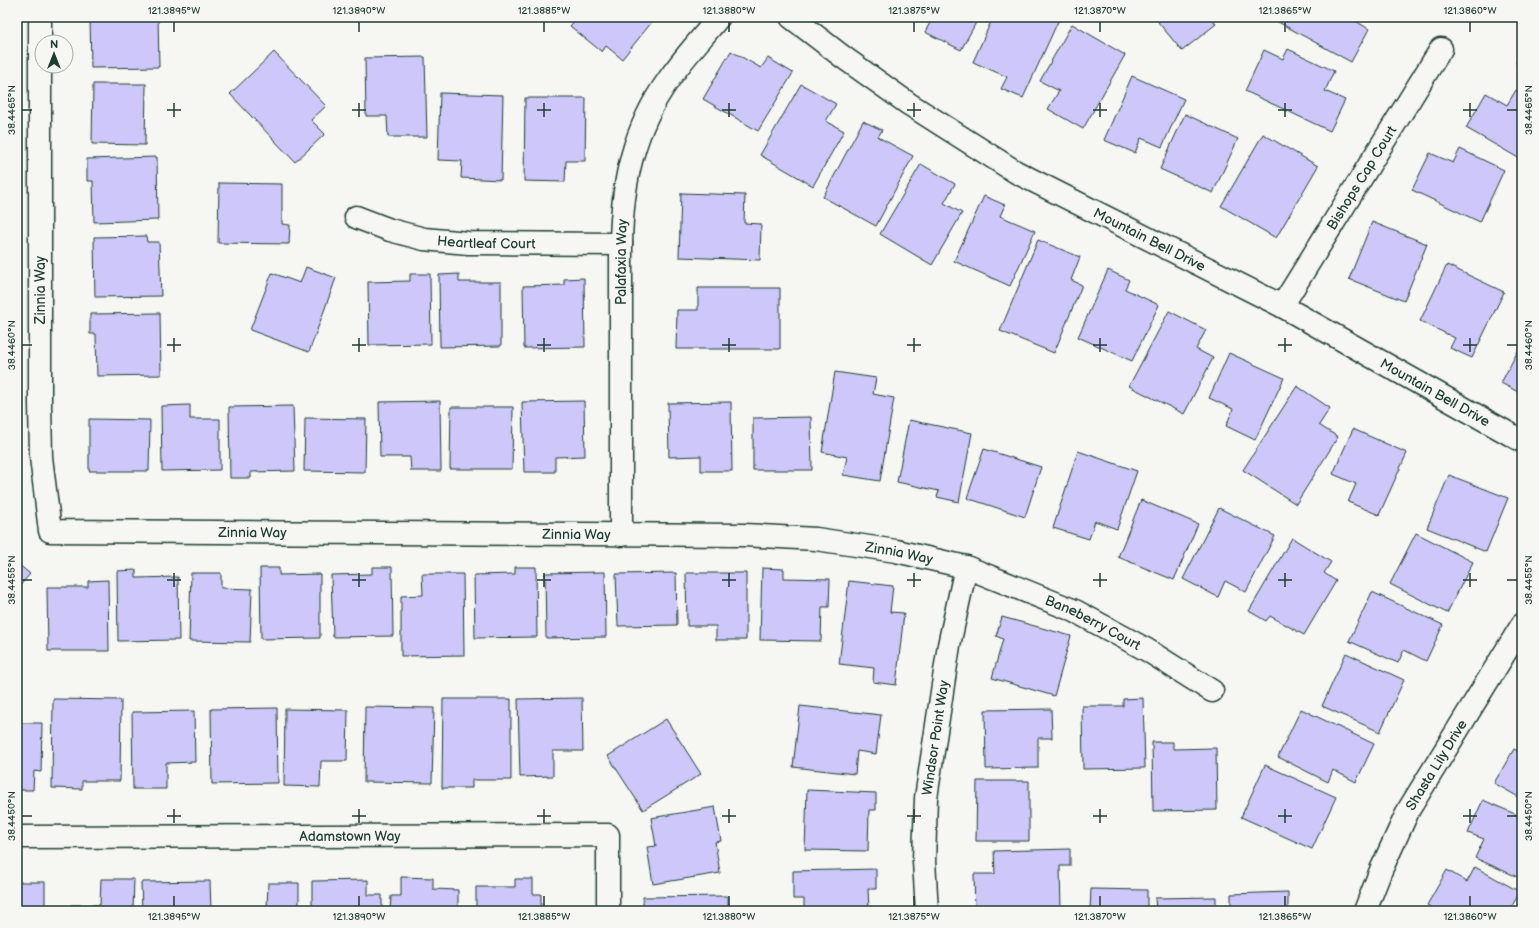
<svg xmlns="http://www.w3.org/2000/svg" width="1539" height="928" font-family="'Balsamiq Sans',sans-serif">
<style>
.building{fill:#cdc7fa;stroke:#1f3d34}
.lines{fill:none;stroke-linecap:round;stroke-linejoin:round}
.street-casing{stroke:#1f3d34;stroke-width:25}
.secondary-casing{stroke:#1f3d34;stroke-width:25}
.street{stroke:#f6f6f2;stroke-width:22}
.secondary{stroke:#f6f6f2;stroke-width:22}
.ticks{fill:none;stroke:#1f3d34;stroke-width:1.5}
.labels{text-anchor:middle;stroke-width:3.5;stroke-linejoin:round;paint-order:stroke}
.street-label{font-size:14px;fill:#1f3d34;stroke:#f6f6f2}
.neatline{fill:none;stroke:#1f3d34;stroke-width:1.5}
.ticks-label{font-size:10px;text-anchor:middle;fill:#1f3d34}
</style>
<rect width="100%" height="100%" fill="#f6f6f2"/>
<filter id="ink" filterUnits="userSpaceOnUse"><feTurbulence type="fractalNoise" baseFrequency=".025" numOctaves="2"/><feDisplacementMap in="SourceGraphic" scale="8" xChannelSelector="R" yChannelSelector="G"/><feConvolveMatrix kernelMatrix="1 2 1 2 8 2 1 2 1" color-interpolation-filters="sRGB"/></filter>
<g filter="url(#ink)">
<path class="building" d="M90,17H158L159,67L91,68Z
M578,17H656L622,59L606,46L602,52L570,26Z
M933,17H979L961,50L925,32Z
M993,17H1060L1023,98L1001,89L1007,77L973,62Z
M1165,17H1211L1216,24L1182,51L1158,22Z
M1269,17H1349L1369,29L1351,62Z
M1072,24L1125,55L1083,129L1048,109L1059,91L1040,81Z
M1288,49L1334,71L1325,91L1345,100L1330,131L1245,91L1264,50L1283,59Z
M1522,50V66L1516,63Z
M731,51L761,68L768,58L793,73L758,131L703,99Z
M274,52L326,106L311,120L325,134L295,162L230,94Z
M425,57L427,137H388L387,116H366L365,58Z
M1132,76L1184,99L1162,147L1141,138L1135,153L1104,140Z
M93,84H146L145,145L92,144Z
M801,84L836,104L826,121L844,131L813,186L760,155Z
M1516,90L1522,94V160L1466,128L1486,93L1507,105Z
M440,93L503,95L501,180L461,178L462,161L438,160Z
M525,98H586L585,161H566L565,182L524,181Z
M1185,114L1238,139L1213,193L1160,169Z
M863,121L882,130L878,137L913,156L876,226L823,197Z
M1263,134L1318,166L1276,238L1221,206Z
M1460,149L1504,170L1480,222L1412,190L1430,153L1453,163Z
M157,157L158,220L94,222L93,181H87V159Z
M921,164L955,184L944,203L962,213L932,265L880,234Z
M219,183L282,184V224L290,225L289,244L218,243Z
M681,193L745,195L744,223L761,224L760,260L679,257Z
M984,196L1005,205L1000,216L1035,231L1010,286L954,261Z
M1372,222L1427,244L1404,301L1349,279Z
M146,236L147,242H159L161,296L95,297L94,237Z
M1038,240L1080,257L1071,280L1082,285L1054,353L1000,331Z
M1447,265L1504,292L1472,358L1450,348L1455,338L1420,321Z
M306,267L336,278L309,352L250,330L272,273L300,283Z
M1108,270L1129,280L1125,289L1159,305L1132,361L1078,337Z
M410,274H430L431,344L369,345L368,282L410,281Z
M459,274V282H501V346L440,347L439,275Z
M584,278L585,347L524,348L523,286L564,285V279Z
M698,288H780V349H676L677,310H698Z
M1169,311L1206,330L1196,349L1213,358L1184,414L1129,386Z
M160,313L161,375L97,376L96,334H90V314Z
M1522,343V394L1501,383Z
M1229,353L1284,378L1255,440L1226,426L1233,409L1209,398Z
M835,372L876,378L873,394L894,398L880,481L843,475L847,457L822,452Z
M1297,386L1330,408L1319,425L1338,437L1296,504L1243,470Z
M440,401L441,471H411L410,457H380L379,402Z
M584,401L585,456L555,457V472H524L522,402Z
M731,402L732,471H701V456L669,457L668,403Z
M190,405V419H220V470L162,471L161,406Z
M293,406L295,471L251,472V478H230L229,407Z
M451,407H513L512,469H450Z
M811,417L812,470H753V418Z
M305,418L366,419L365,472L304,471Z
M89,419L150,420L149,471H89Z
M909,420L972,433L959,502L937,497L939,491L897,482Z
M1353,429L1407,453L1379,515L1348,502L1356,484L1333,474Z
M984,449L1041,467L1025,517L967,498Z
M1078,451L1137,471L1117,529L1095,521L1089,539L1053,528Z
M1449,475L1508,498L1486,552L1427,528Z
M1141,500L1198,524L1174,580L1118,557Z
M1219,508L1275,536L1246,592L1225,581L1218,597L1183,579Z
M1416,533L1473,562L1447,613L1390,584Z
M1292,538L1331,562L1324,573L1336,581L1304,635L1270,616L1266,621L1249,611Z
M17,563L30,574L17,589Z
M372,567H392L393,636L333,637L331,575L372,574Z
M515,567H536L537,637L475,638L474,575L515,574Z
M260,568H279V575L320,574V638L261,639Z
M762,568L784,569V578L830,579L829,607H822L821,641L760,640Z
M136,570V578L178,577L179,640L118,641L117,571Z
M605,572L606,637L546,638L545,573Z
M191,573H221V588L252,589L250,642L189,641Z
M676,573L677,625L618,626L616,574Z
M686,573H746V640H716V626H687Z
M422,574H463L464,655L401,656V596L423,595Z
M108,580L109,651H48L47,587H88V581Z
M849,581L893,586L890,612L904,613L896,685L873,682L874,668L839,664Z
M1372,592L1443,625L1426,661L1404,650L1398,663L1349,641Z
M1002,617L1071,636L1054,696L992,678L1003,639L996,636Z
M1346,653L1404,680L1380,732L1322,706Z
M582,698L583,751H553V776L520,777L518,699Z
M1143,698L1145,768L1083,769L1082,706H1123V699Z
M53,699L121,700L120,781H82V789L52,788Z
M443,699H511V780H472V788H442Z
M800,706L881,715L876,754L857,751L855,774L793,767Z
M365,707L434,708L432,783L364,782Z
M277,708L278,783L212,784L211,709Z
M285,709L348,710L347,761H321L320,787L284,786Z
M1051,709L1052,738H1038V768L986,769L985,710Z
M1301,709L1374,744L1356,782L1333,770L1328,782L1278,757Z
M194,711L195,762L166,763V789H133L132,712Z
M17,714H19V723H42L41,772L34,771L33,790H17Z
M666,719L701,774L643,810L608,756Z
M1152,742H1173V749L1216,748L1217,810L1153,811Z
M1514,749L1522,753V799L1494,783Z
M1265,765L1336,797L1312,849L1241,817Z
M977,781H1029V841H976Z
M807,790L876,793V810H869L868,851L805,850Z
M1483,800L1522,817V879L1475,858L1484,839L1468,833Z
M715,807L721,841L715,842L720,873L653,884L647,847L656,846L651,818Z
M1070,849V866H1060L1061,911H975L974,874H995L994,851Z
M1475,867L1520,892L1509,911H1438L1427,905L1447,870L1467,882Z
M876,869V889H868L869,911H804V899H793V871Z
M401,877L433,878V889L458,890V911H390L391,896H401Z
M101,879H134L133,911H71V905H100Z
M515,879H533V894H541V911H476V887H515Z
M368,880V895H382V911H312V881Z
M210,881L211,911H142L141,882Z
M17,882H45V911H17Z
M268,883H299V911H236V909H267Z
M1091,889L1147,890V911H1090Z
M1288,892V911H1231V894Z
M728,896V911H643V897Z
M1216,897V911H1156L1155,898Z"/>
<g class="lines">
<defs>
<g id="street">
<path id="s1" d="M40,17V403L41,457L50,531L744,535L816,539L896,551L966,567L1075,611L1147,650L1212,691"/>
<path id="s2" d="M791,17L843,57L909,104L1016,172L1282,306L1522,441"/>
<path id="s3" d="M356,217L390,230L424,239L468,243L621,244"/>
<path id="s4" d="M1282,306L1441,49"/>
<path id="s5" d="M621,535V244C622,183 633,129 669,79C684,57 703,37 719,17"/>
<path id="s6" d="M17,837L608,835V911"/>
<path id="s7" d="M927,911L924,861L926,798L949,645L966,567"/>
</g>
<g id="secondary">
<path id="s8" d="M1365,911L1381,870L1409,809L1522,625"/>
</g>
</defs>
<use href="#street" class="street-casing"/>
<use href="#secondary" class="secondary-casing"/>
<use href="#street" class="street"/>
<use href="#secondary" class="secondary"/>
</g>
</g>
<path class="ticks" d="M174,22V32M359,22V32M544,22V32M729,22V32M914,22V32M1100,22V32M1285,22V32M1470,22V32M174,103V117M359,103V117M544,103V117M729,103V117M914,103V117M1100,103V117M1285,103V117M1470,103V117M22,110H32M167,110H181M352,110H366M537,110H551M722,110H736M907,110H921M1093,110H1107M1278,110H1292M1463,110H1477M1507,110H1517M174,338V352M359,338V352M544,338V352M729,338V352M914,338V352M1100,338V352M1285,338V352M1470,338V352M22,345H32M167,345H181M352,345H366M537,345H551M722,345H736M907,345H921M1093,345H1107M1278,345H1292M1463,345H1477M1507,345H1517M174,573V587M359,573V587M544,573V587M729,573V587M914,573V587M1100,573V587M1285,573V587M1470,573V587M22,580H32M167,580H181M352,580H366M537,580H551M722,580H736M907,580H921M1093,580H1107M1278,580H1292M1463,580H1477M1507,580H1517M174,809V823M359,809V823M544,809V823M729,809V823M914,809V823M1100,809V823M1285,809V823M1470,809V823M22,816H32M167,816H181M352,816H366M537,816H551M722,816H736M907,816H921M1093,816H1107M1278,816H1292M1463,816H1477M1507,816H1517M174,896V906M359,896V906M544,896V906M729,896V906M914,896V906M1100,896V906M1285,896V906M1470,896V906"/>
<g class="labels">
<g class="street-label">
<text dy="5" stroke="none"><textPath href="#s4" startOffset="151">Bishops Cap Court</textPath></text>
<text dy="5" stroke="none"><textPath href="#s2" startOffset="423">Mountain Bell Drive</textPath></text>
<text dy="5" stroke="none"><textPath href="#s3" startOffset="134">Heartleaf Court</textPath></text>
<text dy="5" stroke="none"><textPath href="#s5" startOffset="273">Palafaxia Way</textPath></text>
<text transform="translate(40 290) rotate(-90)" y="5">Zinnia Way</text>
<text dy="5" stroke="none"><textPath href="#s2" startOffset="747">Mountain Bell Drive</textPath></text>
<text dy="5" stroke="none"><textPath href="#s1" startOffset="717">Zinnia Way</textPath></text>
<text dy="5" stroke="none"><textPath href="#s1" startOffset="1041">Zinnia Way</textPath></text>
<text dy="5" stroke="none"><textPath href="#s1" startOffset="1365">Zinnia Way</textPath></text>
<text dy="5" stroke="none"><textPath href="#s1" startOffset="1572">Baneberry Court</textPath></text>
<text dy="5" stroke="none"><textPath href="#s7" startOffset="174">Windsor Point Way</textPath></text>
<text dy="5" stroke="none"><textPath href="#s8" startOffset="163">Shasta Lily Drive</textPath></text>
<text dy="5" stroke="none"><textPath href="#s6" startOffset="333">Adamstown Way</textPath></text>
</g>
</g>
<rect width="1539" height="928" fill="none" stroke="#f6f6f2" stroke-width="44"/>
<g transform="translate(54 54)"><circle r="19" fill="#f6f6f2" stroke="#a0aca6"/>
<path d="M0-3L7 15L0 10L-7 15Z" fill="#1f3d34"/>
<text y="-6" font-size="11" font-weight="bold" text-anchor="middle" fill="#1f3d34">N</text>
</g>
<rect x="22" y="22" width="1495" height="884" class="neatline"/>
<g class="ticks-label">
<text x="174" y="14">121.3895°W</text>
<text x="359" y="14">121.3890°W</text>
<text x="544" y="14">121.3885°W</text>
<text x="729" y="14">121.3880°W</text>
<text x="914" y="14">121.3875°W</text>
<text x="1100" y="14">121.3870°W</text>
<text x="1285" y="14">121.3865°W</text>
<text x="1470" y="14">121.3860°W</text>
<text transform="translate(11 110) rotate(-90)" y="4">38.4465°N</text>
<text transform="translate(1528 110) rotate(-90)" y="4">38.4465°N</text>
<text transform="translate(11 345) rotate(-90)" y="4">38.4460°N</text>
<text transform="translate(1528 345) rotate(-90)" y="4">38.4460°N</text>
<text transform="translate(11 580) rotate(-90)" y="4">38.4455°N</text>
<text transform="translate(1528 580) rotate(-90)" y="4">38.4455°N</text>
<text transform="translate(11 816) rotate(-90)" y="4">38.4450°N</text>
<text transform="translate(1528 816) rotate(-90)" y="4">38.4450°N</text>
<text x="174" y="920">121.3895°W</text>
<text x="359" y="920">121.3890°W</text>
<text x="544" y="920">121.3885°W</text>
<text x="729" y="920">121.3880°W</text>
<text x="914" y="920">121.3875°W</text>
<text x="1100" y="920">121.3870°W</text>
<text x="1285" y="920">121.3865°W</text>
<text x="1470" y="920">121.3860°W</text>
</g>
</svg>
